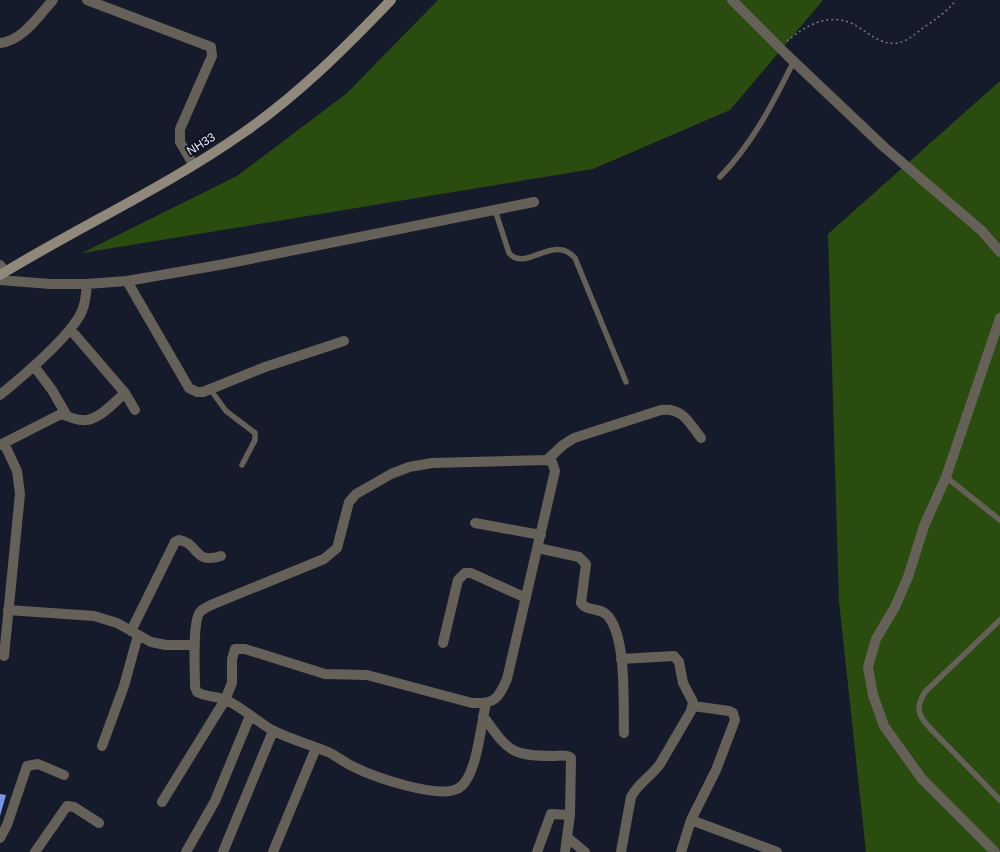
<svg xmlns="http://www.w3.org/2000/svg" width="1000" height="852" font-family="Helvetica,sans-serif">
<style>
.forest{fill:#2a4c0f}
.building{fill:#7b95e4}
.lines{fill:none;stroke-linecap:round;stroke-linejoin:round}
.path{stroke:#757988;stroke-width:1.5;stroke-dasharray:2 3;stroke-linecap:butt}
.service{stroke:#656158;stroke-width:5.5}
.minor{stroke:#656158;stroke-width:10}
.secondary{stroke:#90897b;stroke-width:10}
.labels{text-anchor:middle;stroke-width:4;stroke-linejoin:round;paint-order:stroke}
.street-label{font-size:12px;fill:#e4e8f4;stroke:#0d1222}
</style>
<rect width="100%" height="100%" fill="#161b2b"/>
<path class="forest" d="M438,0H823L730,110L593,169L82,253L237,176L346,94Z
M1000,81V852H866L839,601L828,234Z"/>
<path class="building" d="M0,794L6,795L0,816Z"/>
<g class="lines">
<path class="path" d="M787,41C805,26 827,13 851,23C868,31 883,50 904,41C912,38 919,30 926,26C937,18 948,11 956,0"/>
<path class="service" d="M720,177C753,143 773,103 794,61
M495,210L509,253C526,273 553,233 575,258L626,382
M210,389L226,411L255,433V440L242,465
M946,477L1000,520
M1000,620L925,692C916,707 917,714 929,727L1000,800"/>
<path class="minor" d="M87,0L211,47L212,56L180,129V142L193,164
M732,0L788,56L884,147L982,231L1000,252
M0,43C23,41 39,15 53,0
M0,265L5,272
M0,280L50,284H87L127,281L225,264L534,202
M127,281L189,388L197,392H203L265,367L344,341
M70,329L125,393L135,410
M34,366L52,390L67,416
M0,395C22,377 71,336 82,311C86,302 86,293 87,284
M0,445L61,414C68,416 75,420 82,420C98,422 114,402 125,393
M547,460L563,445L574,438L661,410C683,407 689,423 701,438
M475,523L541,535
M538,548L579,557L586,564L581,603C587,612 601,607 608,616C627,639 623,702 624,733
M8,610L94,616L117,623L151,642L166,645H195
M131,631L175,542L179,540C199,543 193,565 221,556
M443,643L458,580L465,573H471L526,598
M4,656L20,494L17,471L4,443
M483,716C508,750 509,756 553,756C559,756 566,754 571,758L570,815L565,852
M102,746L124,686L138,635
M162,802L225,700L232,683V659L235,649H245L325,674L367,675L472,703C495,704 498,699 507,679L555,471L552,462L547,460L432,463L409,467L391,474L356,494L349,502L337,548L324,559L211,605C207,607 203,609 200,612C192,622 195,672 195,687L197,692C206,697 216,696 226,700C242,707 256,721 272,730C289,739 309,744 328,752C337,756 345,763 354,767C374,777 440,800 459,788C477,777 481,724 486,703
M691,820L777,852
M567,837L585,852
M0,838L7,825L27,766L38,764L64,775
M35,852L67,806L74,807L99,823
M186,852L215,801L250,716
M223,852L273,731
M273,852L316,748
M537,852L551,814L570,815
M621,852L631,797C638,783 651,777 660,764L691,711L693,702L683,683L679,662L674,656L621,659
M681,852L691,820L716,770L735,720L733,713L729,711L693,706
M995,852L922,779L884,726L873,695L868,667L876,639L895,607L908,577L924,526L946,477L1000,318"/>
<path class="secondary" d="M0,275C80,226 166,187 243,133C298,95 345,48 391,0"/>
</g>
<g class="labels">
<g class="street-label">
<text transform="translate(201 144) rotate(-32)" y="4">NH33</text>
</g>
</g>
</svg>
